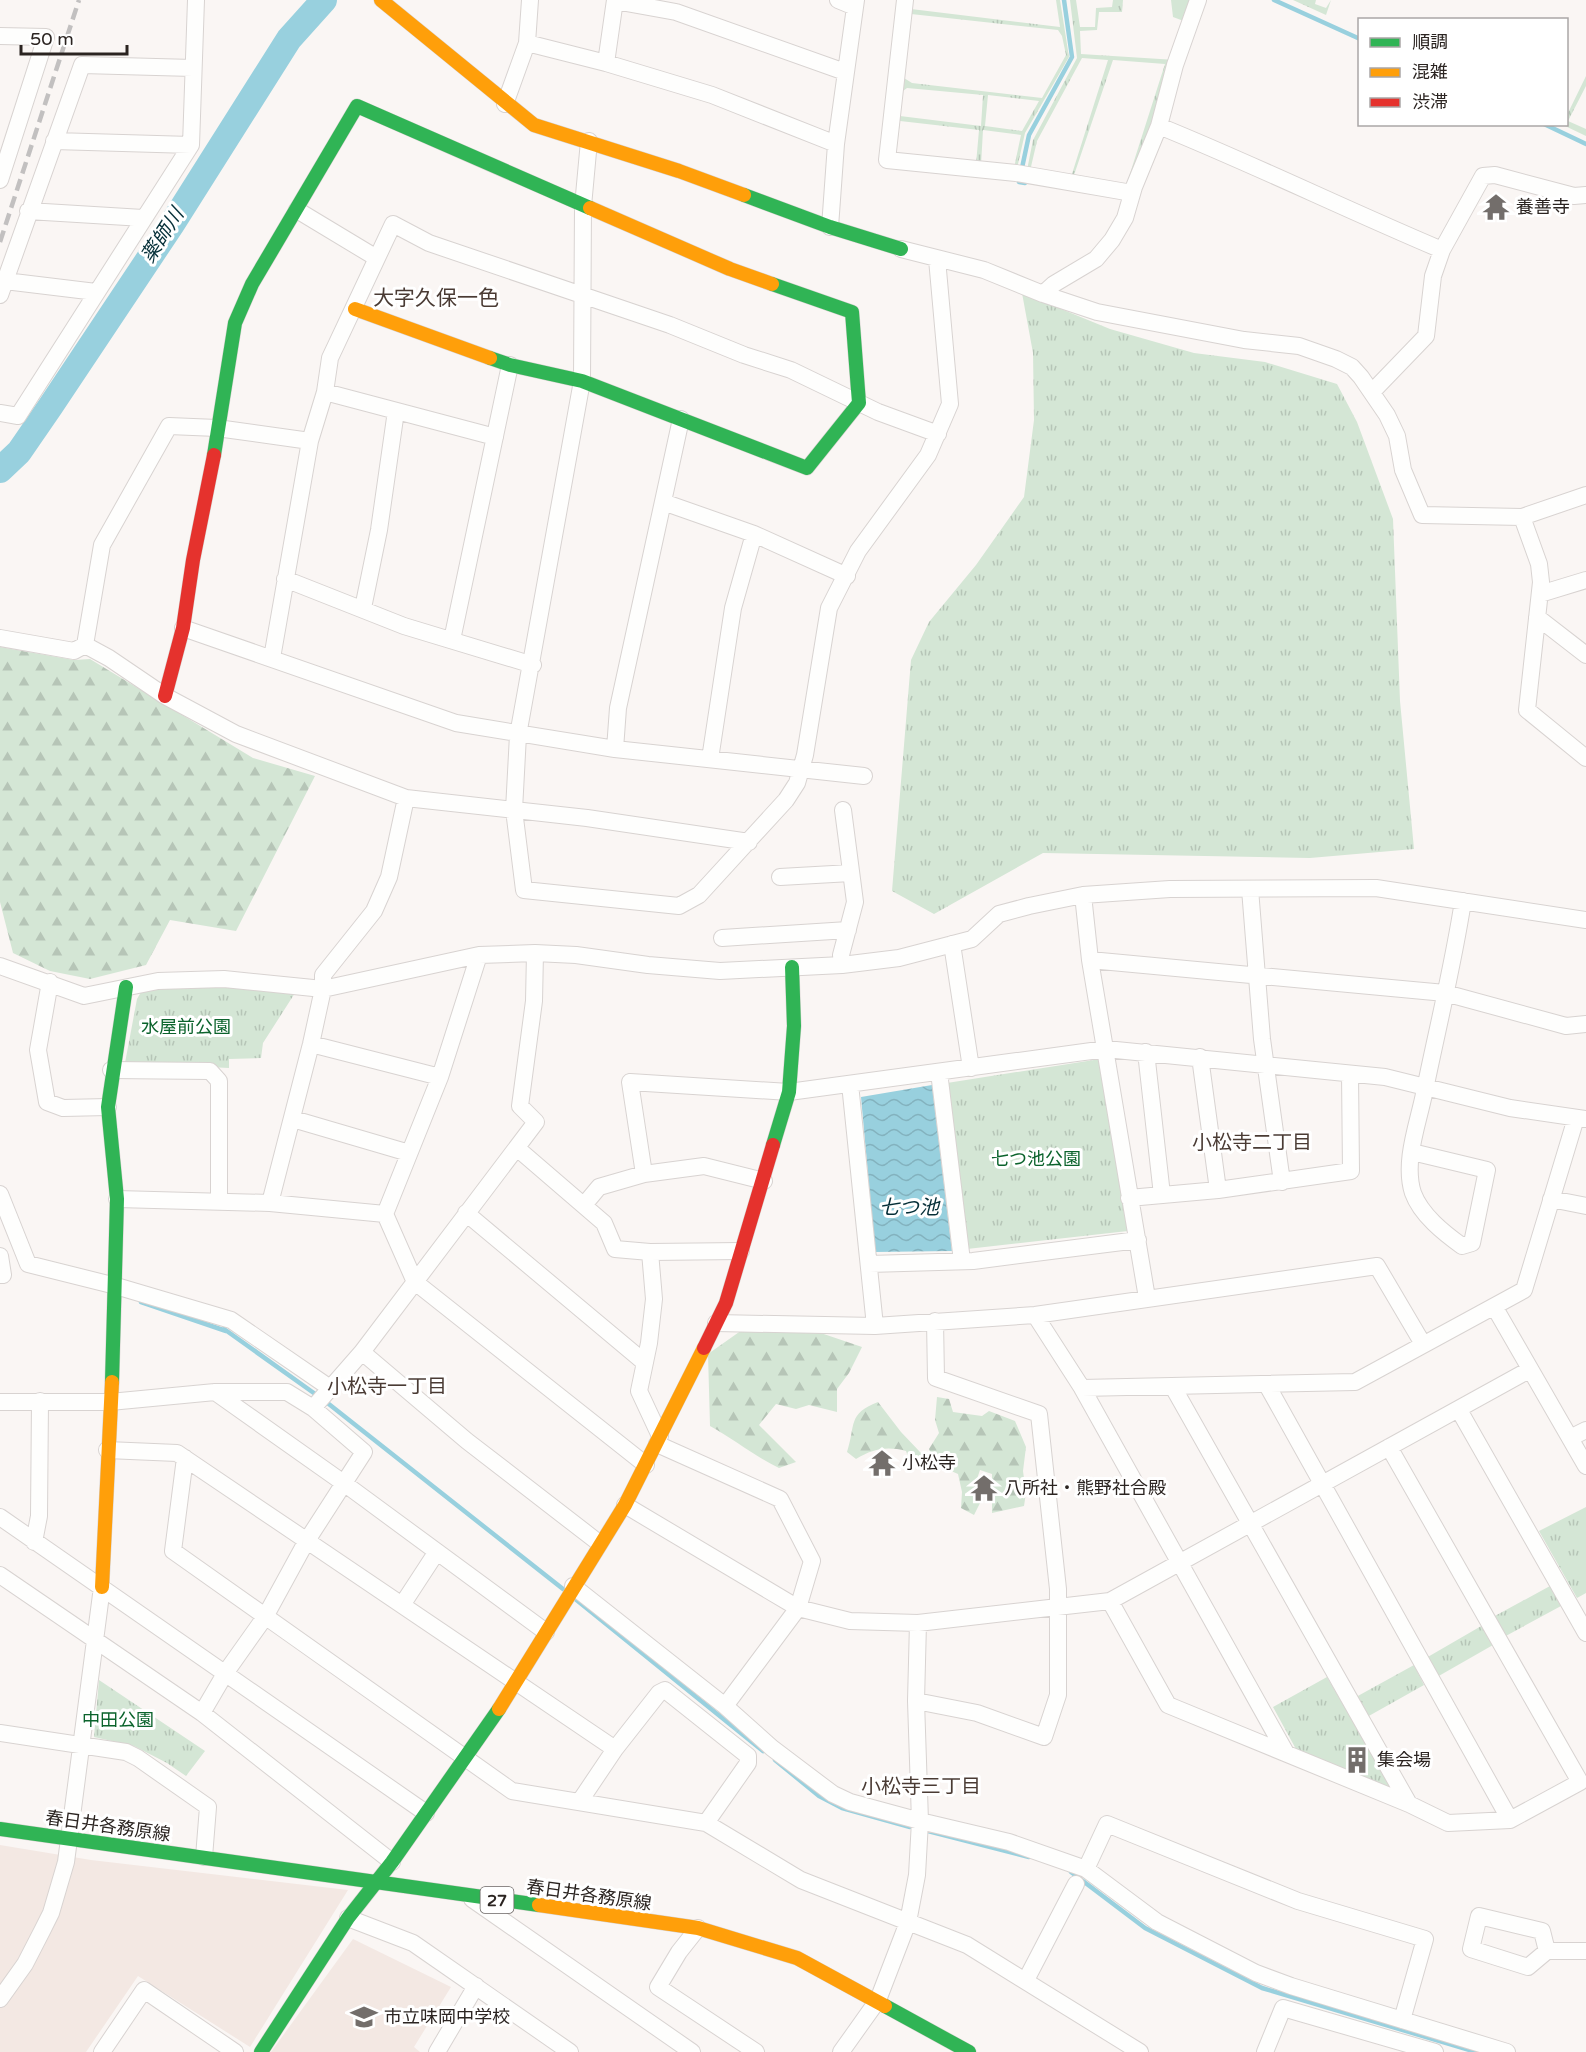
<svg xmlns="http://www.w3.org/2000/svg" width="1586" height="2052" font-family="'Varela Round','Noto Sans JP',sans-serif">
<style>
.built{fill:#f3e8e3}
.grass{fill:url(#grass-tufts);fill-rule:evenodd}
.forest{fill:url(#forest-firs)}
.water{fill:url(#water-waves)}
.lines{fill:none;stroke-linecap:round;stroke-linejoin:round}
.stream{stroke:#98d0de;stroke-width:4.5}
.river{stroke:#98d0de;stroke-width:26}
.street-casing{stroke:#d8d3d1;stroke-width:18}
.fast-casing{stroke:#d8d3d1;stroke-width:15}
.slow-casing{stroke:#d8d3d1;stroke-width:15}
.jam-casing{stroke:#d8d3d1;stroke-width:15}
.street{stroke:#fefefd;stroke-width:16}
.fast{stroke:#30b455;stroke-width:14}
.slow{stroke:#ff9f0a;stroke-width:14}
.jam{stroke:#e5322d;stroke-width:14}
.rail{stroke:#c2c0c0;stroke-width:4.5;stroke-dasharray:12 6;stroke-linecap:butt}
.labels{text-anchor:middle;stroke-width:6;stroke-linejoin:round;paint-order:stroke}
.shield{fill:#fff;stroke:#6b6664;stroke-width:1.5}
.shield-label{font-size:16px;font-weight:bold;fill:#2b2421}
.poi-label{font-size:18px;fill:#2b2421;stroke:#fff;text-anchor:start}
.park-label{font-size:18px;fill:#0b632c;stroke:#fff}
.street-label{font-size:18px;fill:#2b2421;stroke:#fff}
.water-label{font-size:20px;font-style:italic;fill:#052f38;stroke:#fff}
.neighbourhood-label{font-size:20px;fill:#4a3b34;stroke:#fff}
.quarter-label{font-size:21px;fill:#4a3b34;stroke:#fff}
</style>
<defs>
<pattern id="grass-tufts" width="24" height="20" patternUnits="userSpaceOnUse" patternTransform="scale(1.5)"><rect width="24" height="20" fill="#d4e6d5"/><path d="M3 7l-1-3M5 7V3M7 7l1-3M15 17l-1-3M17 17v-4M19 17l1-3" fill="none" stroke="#b6c5b7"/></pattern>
<pattern id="forest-firs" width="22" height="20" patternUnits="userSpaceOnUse" patternTransform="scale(1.5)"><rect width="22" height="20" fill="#d4e6d5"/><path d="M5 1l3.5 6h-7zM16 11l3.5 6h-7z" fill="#b6c5b7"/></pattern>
<pattern id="water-waves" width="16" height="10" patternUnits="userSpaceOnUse" patternTransform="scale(1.5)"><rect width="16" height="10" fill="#98d0de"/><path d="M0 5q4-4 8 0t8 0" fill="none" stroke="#83b2be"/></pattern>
</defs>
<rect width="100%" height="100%" fill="#faf6f4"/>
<path class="built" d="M0,1845L91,1860L348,1890L250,2047L138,1976L86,2052H0Z
M353,1939L451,1987L414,2047L420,2052H271Z"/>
<path class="grass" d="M905,0H912L911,9L1060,27L1056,0H1060L1069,57L1025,133L1016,173L887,160ZM911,14L1058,30L1062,36L1066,55L1042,98L912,83L904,78ZM907,88L983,95L981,126L900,116L903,91ZM988,95L1039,101L1022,131L985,126ZM900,121L979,130L976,164L896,155ZM983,130L1021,135L1014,168L981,165Z
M1070,0H1076L1080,27H1095L1096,8L1112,7L1113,0H1123L1122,12H1099L1097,30L1080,31L1081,54L1176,60L1134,187L1026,175L1033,140L1077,58ZM1082,58L1108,60L1071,177L1030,171L1037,141ZM1113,60L1165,64L1126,186L1073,178Z
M1171,0H1198L1189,23L1173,17Z
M1293,0H1316L1315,4L1326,8L1331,0L1326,15Z
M1586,76V86L1568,121L1586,129V136L1563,125L1566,124L1567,115Z
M1022,293L1110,329L1194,353L1265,362L1337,384L1357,422L1393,519L1400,701L1414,849L1310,858L1043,853L934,914L892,891L911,660L929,622L976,565L1024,497L1034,420L1033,353Z
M225,987L295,993L263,1043L261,1058L229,1059V1068L125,1063L137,999L141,992L149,988Z
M1100,1059L1128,1231L967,1249L947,1083Z
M1586,1507V1593L1577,1598L1539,1531Z
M1550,1586L1561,1606L1504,1637L1493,1617Z
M1483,1625L1493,1645L1437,1677L1426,1658Z
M1414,1665L1424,1685L1367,1717L1356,1697Z
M1327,1677L1394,1792L1297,1751L1273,1707Z
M99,1680L205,1751L186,1776L167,1763L134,1746L94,1737Z"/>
<path class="forest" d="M0,647L74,660L90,659L253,758L315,776L236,931L170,920L146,965L90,979L50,971L13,953L0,902Z
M742,1330H812L862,1347L849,1373L837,1389V1412L809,1405L796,1409L776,1404L759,1425L796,1462L779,1468C754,1456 734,1439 710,1426L708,1354Z
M937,1397L949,1399L953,1412L982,1416L989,1411L1015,1421L1026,1447L1023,1471L1026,1493L1024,1506L992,1513V1474L980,1470L975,1485L980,1503L974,1515L961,1508L962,1492L958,1474L935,1464L929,1449L939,1433L935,1420Z
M878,1402L901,1432L921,1453L928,1466L911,1465L906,1451C886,1446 873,1449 856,1459L847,1452C856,1425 847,1414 878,1402Z"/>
<path class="water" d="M932,1085L952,1251L875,1252L861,1097Z"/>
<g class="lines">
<path class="stream" d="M1274,0L1360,39
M1544,124L1586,144
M1025,183L1019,182L1029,135L1072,57L1064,0
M141,1302L226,1331L224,1329L318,1396
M325,1401L563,1589
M574,1598L763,1751
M775,1760L819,1796L842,1808L910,1827
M924,1830L1029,1857
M1071,1872L1145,1928L1262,1988L1476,2052"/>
<path class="river" d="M0,470L19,452L50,407L172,224L289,39L324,0"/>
<defs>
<path id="street" d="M838,0L855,7
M905,0L887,160L1016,173L1132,193
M615,1L676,12L845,72
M0,36L46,37L0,180
M527,43L606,63L712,95L836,144
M606,63L615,0
M505,104L527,43L530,0
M1159,126C1255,165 1347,210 1442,250L1433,276L1426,336L1372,392
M54,141L191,145
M589,141L583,206L582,381L518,735L514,810L524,890L679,906L699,895L786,800L797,783L805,755L829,608L858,551L928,455L950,404L937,259
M297,210L375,257
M28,211L143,218
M830,227L836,144L856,0
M901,249L984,270L1043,294L1097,312L1244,340L1299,346L1336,359L1352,367L1361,377L1387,415L1397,436L1403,470L1422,515L1522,517L1586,495
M1442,250L1483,176L1495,175L1574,196L1586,195
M5,281L82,65L193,68
M1043,294L1054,284L1096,259L1112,240L1125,218L1134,187L1159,126L1175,65L1198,0
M0,295L5,281L96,292
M325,392L495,437
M0,413L18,416L191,145L196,0
M663,502L754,534L847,576
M1522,517L1539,564L1541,582L1527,710L1586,758
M285,579L404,626L533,665
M1540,594L1586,580
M363,608L379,530L396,411
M1537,617L1586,655
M183,628L456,723L615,749L864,776
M0,638L74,651L85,645
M452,640L510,365
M85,645L109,658L165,696L236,734L406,798L587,818L749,842
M85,645L102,545L169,426L217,428L310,441
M272,658L310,441L325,392L330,358L393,224L429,243L670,325L744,355L791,370L878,412L938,434
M615,749L618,708L681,419
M710,759L733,608L754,534
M780,877L851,873
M1250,889L1262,1039L1282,1182
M1083,895L1090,960L1147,1298
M722,938L848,930
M952,944L971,1068
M479,955L440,1077L385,1214L415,1282L646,1465
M1090,960L1445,993L1566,1026L1586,1024
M842,965L841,955L855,902L843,810
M0,966L84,996L158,981L224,979L323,989L479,955L535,953L576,955L648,965L720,971L842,965L899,958L972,939L999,914L1029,906L1083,895L1170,889L1376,888L1586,920
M50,982L38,1050L47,1102L63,1108L108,1107
M311,1044L440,1077
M1146,1052L1162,1195
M1200,1057L1218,1190
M111,1070L210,1071L219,1081V1202
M939,1072L962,1261
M850,1084L875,1326
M293,1119L409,1153
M518,1149L604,1223L615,1249L650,1252L741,1251
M1412,1152L1487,1170L1472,1243L1462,1246C1444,1233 1421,1215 1413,1193C1403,1162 1418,1124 1424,1094C1437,1030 1453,966 1463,901
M644,1174L630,1082L789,1092L1106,1049L1385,1077L1510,1108L1586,1119
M0,1194L28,1264L116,1286L231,1320L330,1388
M1129,1198L1218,1190L1351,1171L1350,1074
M117,1199L270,1203L385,1214
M1551,1199L1586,1206
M270,1203L311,1044L323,989V975L374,911L389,877L406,798
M584,1205L599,1187L644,1174L704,1166L764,1181
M466,1213L644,1362
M650,1252L654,1299L649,1343L639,1391L660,1436
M0,1256L3,1275H0
M869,1264L973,1261L1138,1240
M1495,1308L1586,1466
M1035,1315L1082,1388L1286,1753
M716,1323L875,1326L1035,1315L1377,1266L1423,1344
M362,1352L467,1441L599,1543
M1267,1385L1510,1820
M1173,1387L1409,1804
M1082,1388L1355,1382L1524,1290L1576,1118
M215,1392L345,1484L546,1632
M0,1402H110L215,1392H287L313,1408L364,1452L306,1542L265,1617L226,1672L202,1713
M313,1408L362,1352L536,1122L520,1106L534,1001L535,953
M1459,1410L1586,1633
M1570,1438L1586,1430
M657,1444L780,1499L812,1561L798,1608L725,1706
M107,1450L177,1453L615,1749
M185,1458L173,1551L512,1791L706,1823L801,1880L967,1945L1140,2052
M625,1505L798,1608L850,1621L918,1623L1110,1601L1529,1370
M0,1517L426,1813
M34,1542L39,1516L40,1401
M0,1575L202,1713L392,1862
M573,1586L725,1706L772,1748L833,1794L850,1802L920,1821L1009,1842L1086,1869L1157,1922L1256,1973L1291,1986L1507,2052
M1110,1601L1168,1705L1409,1804L1448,1823L1510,1820L1580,1782L1389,1447
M402,1605L436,1553
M916,1701L977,1713L1044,1737L1058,1695V1589L1039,1414L936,1378L935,1321
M0,1733L126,1752L138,1758L208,1807L204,1857
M580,1801L615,1749L659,1693L665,1690L748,1756V1763L706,1823
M1086,1869L1107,1824L1298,1901L1425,1939L1402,2020
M472,1899L692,2052
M348,1918L413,1943L570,2052
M698,1928L679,1952L658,1987L756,2052
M1547,1951L1542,1931L1479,1916L1471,1949L1528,1967L1547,1951H1586
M1026,1980L1076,1884
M0,1999L25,1964L42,1931L51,1913L66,1862L102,1587
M102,2052L144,1990L235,2052
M437,2052L476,1986
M841,2052L878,2000L908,1922L917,1875L920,1821L916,1701L918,1623
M1265,2052L1283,2008L1435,2052"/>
<path id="fast" d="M744,195L830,227L901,249
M490,358L510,365L582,381L807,468L859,403L852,312L772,284
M214,455L235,323L252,284L357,106L590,208
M773,1145L789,1092L794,1026L792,967
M112,1382L117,1199L108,1107L126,987
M0,1829L539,1905
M885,2006L969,2052
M261,2052L348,1918L392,1862L499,1709"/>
<path id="slow" d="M381,0L534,125L679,171L744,195
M590,208L730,269L772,284
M355,309L490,358
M102,1587L112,1382
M499,1709L625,1505L704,1348
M539,1905L698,1928L797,1958L885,2006"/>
<path id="jam" d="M165,696L183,628L193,560L214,455
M704,1348L726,1303L773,1145"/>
</defs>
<use href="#street" class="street-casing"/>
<use href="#fast" class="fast-casing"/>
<use href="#slow" class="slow-casing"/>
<use href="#jam" class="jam-casing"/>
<use href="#street" class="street"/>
<use href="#fast" class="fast"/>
<use href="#slow" class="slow"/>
<use href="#jam" class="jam"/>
<path class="rail" d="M0,242L79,0"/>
</g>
<defs>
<symbol id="temple-bare" viewBox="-9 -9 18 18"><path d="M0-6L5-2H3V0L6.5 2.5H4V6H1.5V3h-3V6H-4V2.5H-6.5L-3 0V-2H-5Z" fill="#736e6b" stroke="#fff" stroke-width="2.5" paint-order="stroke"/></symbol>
<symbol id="building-bare" viewBox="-9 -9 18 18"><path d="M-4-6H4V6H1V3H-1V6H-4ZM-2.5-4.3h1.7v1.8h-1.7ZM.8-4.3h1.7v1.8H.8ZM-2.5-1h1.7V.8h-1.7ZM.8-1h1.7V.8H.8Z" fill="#736e6b" stroke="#fff" stroke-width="2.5" paint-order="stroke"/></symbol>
<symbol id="school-bare" viewBox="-9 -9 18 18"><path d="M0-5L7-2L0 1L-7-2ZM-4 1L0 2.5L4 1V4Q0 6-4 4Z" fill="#736e6b" stroke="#fff" stroke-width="2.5" paint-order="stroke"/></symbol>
</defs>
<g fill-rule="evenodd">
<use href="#temple-bare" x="1477" y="188" width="38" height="38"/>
<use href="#temple-bare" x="863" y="1444" width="38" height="38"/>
<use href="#temple-bare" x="965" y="1469" width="38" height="38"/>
<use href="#building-bare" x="1338" y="1741" width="38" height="38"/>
<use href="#school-bare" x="345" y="1998" width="38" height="38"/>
</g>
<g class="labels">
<rect class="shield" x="480.5" y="1887" width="33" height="26" rx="4.5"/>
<g class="shield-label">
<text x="497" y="1906">27</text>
</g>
<g class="poi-label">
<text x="1516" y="213">養善寺</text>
<text x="902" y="1469">小松寺</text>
<text x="1004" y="1494">八所社・熊野社合殿</text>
<text x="1377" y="1766">集会場</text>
<text x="384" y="2023">市立味岡中学校</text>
</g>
<g class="park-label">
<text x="186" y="1033">水屋前公園</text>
<text x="1036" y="1165">七つ池公園</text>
<text x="118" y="1726">中田公園</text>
</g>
<g class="street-label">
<text transform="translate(108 1826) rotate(8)" y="6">春日井各務原線</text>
<text transform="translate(589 1895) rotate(8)" y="6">春日井各務原線</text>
</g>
<g class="water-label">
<text transform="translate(162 235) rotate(-57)" y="7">薬師川</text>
<text x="909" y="1214">七つ池</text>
</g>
<g class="neighbourhood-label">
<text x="1252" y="1149">小松寺二丁目</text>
<text x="387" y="1393">小松寺一丁目</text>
<text x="921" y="1793">小松寺三丁目</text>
</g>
<g class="quarter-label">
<text x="436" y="305">大字久保一色</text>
</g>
</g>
<rect x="1358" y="18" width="210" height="108" fill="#ffffff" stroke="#aaa7a6" stroke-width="1.5"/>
<rect x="1370" y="38" width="30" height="9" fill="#30b455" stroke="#aaa7a6" stroke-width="1.5"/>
<text x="1412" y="48" font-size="18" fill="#2b2421">順調</text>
<rect x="1370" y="68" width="30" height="9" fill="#ff9f0a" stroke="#aaa7a6" stroke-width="1.5"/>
<text x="1412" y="78" font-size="18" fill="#2b2421">混雑</text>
<rect x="1370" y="98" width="30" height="9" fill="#e5322d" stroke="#aaa7a6" stroke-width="1.5"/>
<text x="1412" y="108" font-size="18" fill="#2b2421">渋滞</text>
<path d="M21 45v9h106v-9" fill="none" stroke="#2b2421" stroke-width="3"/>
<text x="30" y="45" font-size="18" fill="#2b2421" stroke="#ffffff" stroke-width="4.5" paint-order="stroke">50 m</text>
</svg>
